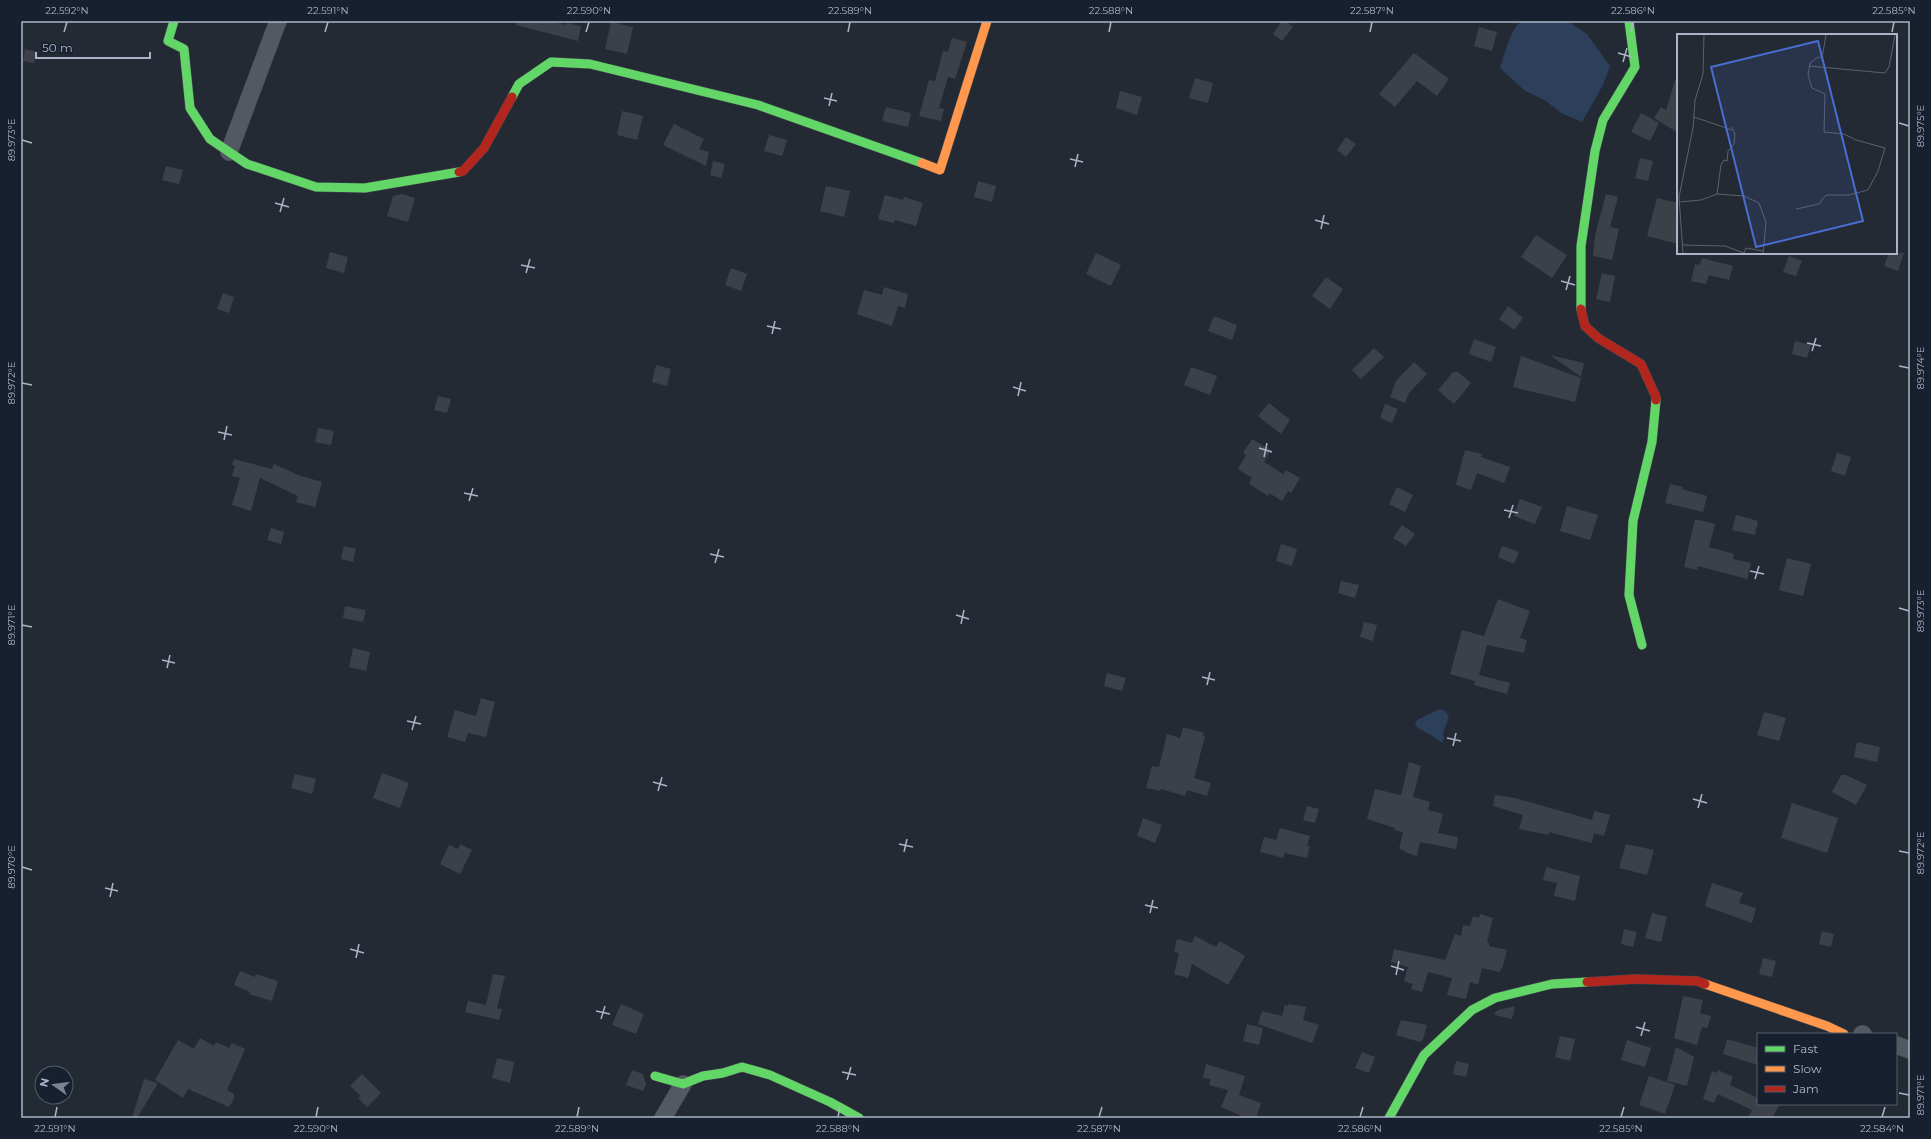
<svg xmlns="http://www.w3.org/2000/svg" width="1931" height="1139" font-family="Montserrat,sans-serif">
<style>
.water{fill:#2c405c}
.building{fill:#3c4149}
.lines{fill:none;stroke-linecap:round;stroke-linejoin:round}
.street-casing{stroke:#42464e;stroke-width:18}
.fast-casing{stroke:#42464e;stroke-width:10}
.slow-casing{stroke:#42464e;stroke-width:10}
.jam-casing{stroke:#42464e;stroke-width:10}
.street{stroke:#535962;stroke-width:17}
.fast{stroke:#63d668;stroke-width:9}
.slow{stroke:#ff974d;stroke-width:9}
.jam{stroke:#b3261e;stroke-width:9}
.ticks{fill:none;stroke:#abb5c7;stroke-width:1.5}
.inset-road{fill:none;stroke:#5a626e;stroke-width:1}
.view{fill:#486dd3;fill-opacity:0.15;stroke:#486dd3;stroke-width:2}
.inset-edge{fill:none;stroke:#abb5c7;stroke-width:2}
.neatline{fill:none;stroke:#abb5c7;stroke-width:1.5}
.ticks-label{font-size:10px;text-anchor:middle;fill:#abb5c7}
</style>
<rect width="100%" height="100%" fill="#242a33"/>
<path class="water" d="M1522,21H1567L1587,34L1610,66L1603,85L1582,122L1561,113L1546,101L1524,90L1500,68C1504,56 1511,27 1522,21Z
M1440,709L1445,711L1449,717L1443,733L1444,739L1441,743C1434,734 1423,733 1415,725L1417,720Z"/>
<path class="building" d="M517,21H550L566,25L567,23L581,26L578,41L516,25Z
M1282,21H1286L1293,27L1282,41L1273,34Z
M611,22L633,27L627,54L605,49Z
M1479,27L1497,32L1492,51L1474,46Z
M952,38L967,42L955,79L948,77L939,108L944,109L941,121L919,116L929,80L935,81L943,51L948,52Z
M25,49L37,52L34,63L23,61Z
M1414,53L1449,79L1437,96L1417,81L1395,107L1379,94Z
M1195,78L1213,83L1208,103L1189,98Z
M1675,80L1678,81V133L1654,118L1661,107L1666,110Z
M1120,91L1142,97L1137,115L1116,108Z
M886,107L911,113L908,127L882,121Z
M622,111L643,116L637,140L617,135Z
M1641,113L1659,123L1650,141L1631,132Z
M674,124L704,139L699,149L709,152L706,166L663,145Z
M769,135L787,140L782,156L764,151Z
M1346,137L1356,144L1346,157L1337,150Z
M1640,158L1653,161L1648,181L1635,178Z
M713,161L725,164L721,178L710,175Z
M166,166L183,170L179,184L162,180Z
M978,181L996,186L992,202L974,197Z
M826,186L850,191L844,217L820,211Z
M402,194L415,198L408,222L387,216L393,196Z
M1606,194L1618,197L1610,227L1619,229L1612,260L1593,256L1595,235Z
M885,195L903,200L904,197L923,203L916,226L895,220L894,223L878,219Z
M1657,198L1678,203V244L1647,236Z
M1536,235L1567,255L1552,278L1521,257Z
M330,252L348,257L344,273L326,268Z
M1096,253L1121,265L1111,286L1086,274Z
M1889,253H1904L1898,271L1884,266Z
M1789,256L1802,261L1796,276L1783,272Z
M1702,258L1733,266L1729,280L1709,275L1706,284L1691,281L1695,264L1700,265Z
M731,268L747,274L741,291L725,285Z
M1602,273L1615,276L1610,302L1596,299Z
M1326,277L1343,289L1330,309L1312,296Z
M884,287L908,294L905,308L898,306L892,326L857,314L864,290L882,295Z
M223,293L234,297L229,313L217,309Z
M1508,306L1523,318L1514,330L1499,319Z
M1214,316L1237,325L1232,340L1208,331Z
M1474,339L1496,347L1491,362L1469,354Z
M1795,341L1811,345L1807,358L1792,354Z
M1374,348L1384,357L1361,379L1352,370Z
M1550,355L1584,363L1581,377Z
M1521,356L1581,378L1575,402L1513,387Z
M1414,362L1427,374L1409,393L1405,403L1390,397L1396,381Z
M656,365L671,369L667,386L652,382Z
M1191,367L1217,376L1210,395L1184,385Z
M1453,372H1458L1471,383L1454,404L1438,390Z
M438,396L451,399L447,413L434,410Z
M1269,403L1290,420L1281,434L1258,416Z
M1385,404L1398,409L1392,423L1380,418Z
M318,428L334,431L331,445L315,442Z
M1252,439L1271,450L1264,462L1283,474L1286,470L1300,478L1291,493L1288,491L1282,501L1269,493L1268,496L1249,484L1252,478L1238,469L1246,455L1243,453Z
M1465,450L1482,454L1481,457L1510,467L1504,483L1477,473L1471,490L1456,485Z
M1837,453L1851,457L1845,476L1831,471Z
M234,459L272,469L274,464L298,475L322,482L315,507L296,502L298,496L260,478L251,511L232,505L240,478L232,476L235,466L232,465Z
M1670,484L1683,487L1682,489L1707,496L1703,512L1665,503Z
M1397,487L1413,495L1405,512L1389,504Z
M1520,499L1542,507L1535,524L1514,516Z
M1567,506L1598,515L1590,540L1560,531Z
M1736,515L1758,521L1755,535L1732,530Z
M1695,519L1715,524L1709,547L1734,554L1733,559L1751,563L1747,579L1698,566L1697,570L1684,567Z
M1402,525L1415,534L1406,546L1393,538Z
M271,528L284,532L281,544L267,540Z
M1281,544L1297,549L1292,566L1276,561Z
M344,546L356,549L353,562L341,559Z
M1502,546L1519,552L1514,564L1498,557Z
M1787,558L1811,564L1803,596L1779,590Z
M1341,581L1359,585L1355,598L1338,593Z
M1498,599L1530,611L1520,638L1527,640L1524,653L1487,645L1479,675L1510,683L1507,694L1474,685L1475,681L1450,674L1462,630L1484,636Z
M345,606L366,610L363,622L343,618Z
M1364,622L1377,625L1373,641L1360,637Z
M353,648L370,652L366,671L349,667Z
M1107,673L1126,678L1122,691L1104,686Z
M481,698L495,702L486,737L468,733L465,742L447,737L455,710L476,716Z
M1764,712L1786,718L1779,741L1757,735Z
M1183,727L1204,733L1203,736H1205L1194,778L1211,783L1207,796L1187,790L1185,796L1161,789L1160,791L1146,788L1152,766L1159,767L1167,734L1180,738Z
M1857,742L1880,747L1877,762L1854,757Z
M1409,762L1421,766L1413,797L1430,802L1428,810L1443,814L1438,833L1458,837L1456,849L1420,842L1417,856L1404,852L1405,851L1399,849L1403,832L1394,830L1395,828L1367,819L1375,789L1401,795Z
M382,773L409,783L400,808L373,798Z
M295,774L316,779L312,794L291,788Z
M1841,775H1846L1867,785L1856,805L1832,792Z
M1495,795L1515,798L1592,820L1594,811L1610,815L1604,836L1594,833L1592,843L1549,832V835L1519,829L1523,815L1493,806Z
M1792,803L1838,818L1827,853L1781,838Z
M1307,806L1319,809L1315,823L1303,820Z
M1143,818L1162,825L1155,843L1137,836Z
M1280,828L1310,836L1307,846H1310L1307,858L1285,853L1283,858L1260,852L1264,837L1276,840Z
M460,844L472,850L460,874L440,864L449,845L458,849Z
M1626,844L1654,850L1647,875L1619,868Z
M1546,867L1580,876L1575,901L1554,896L1557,883L1543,880Z
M1712,883L1743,893L1739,903L1756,908L1752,923L1705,906Z
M1652,913L1667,917L1661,942L1645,938Z
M1480,914L1493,918L1487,942L1489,943V946L1507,950L1502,969L1501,968L1500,972L1482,968L1478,985L1470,982L1466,999L1447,995L1452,978L1428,972L1422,992L1411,989L1413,984L1404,981L1408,967L1391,962L1394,949L1445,960L1455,934L1461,936L1463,925L1470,926L1473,916L1479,918Z
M1624,929L1637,932L1633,947L1621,944Z
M1822,931L1834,934L1831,947L1819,944Z
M1195,936L1216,947L1220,941L1245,956L1228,985L1192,964L1188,978L1174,974L1179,953L1174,952L1177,939L1192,943Z
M1763,958L1776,961L1772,977L1759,974Z
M240,971L255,977L256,974L278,981L272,1001L249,994L250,992L234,985Z
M493,974L505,976L497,1008L502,1009L499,1020L465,1012L468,1001L486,1005Z
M1683,996L1703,1000L1700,1013L1711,1016L1707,1028L1702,1027L1697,1045L1674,1038Z
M621,1004L644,1014L636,1034L612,1025Z
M1289,1004L1306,1007L1303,1020L1319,1025L1312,1043L1258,1024L1262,1011L1282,1016L1285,1005L1288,1006Z
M1515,1006L1512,1019L1495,1015V1012L1499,1010Z
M1401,1020L1427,1025L1423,1039L1420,1042L1396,1035Z
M1247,1024L1263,1028L1259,1045L1243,1041Z
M1560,1036L1575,1039L1570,1061L1555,1057Z
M200,1038L214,1046L216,1042L229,1048L232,1043L245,1049L227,1090L234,1094V1099L229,1107L188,1089L183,1098L155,1080L178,1040L194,1049Z
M1727,1039L1758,1048V1065L1723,1054Z
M1627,1040L1651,1048L1645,1067L1621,1060Z
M1676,1047L1694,1057L1687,1086L1667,1081Z
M1362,1052L1375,1057L1369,1073L1355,1068Z
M497,1058L514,1062L510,1083L492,1078Z
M1456,1061L1469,1064L1466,1077L1453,1074Z
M1206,1064L1245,1076L1239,1095L1261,1103L1256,1118H1246L1221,1107L1228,1090L1209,1085L1211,1079L1203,1078Z
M632,1070L643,1074L646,1084L643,1091L626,1085Z
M1718,1070L1733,1077L1730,1085L1758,1098V1104H1780L1772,1118H1748L1752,1110L1718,1094L1714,1103L1703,1099L1712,1071L1717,1073Z
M362,1074L381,1093L367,1107L358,1098L361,1096L350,1086Z
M1649,1076L1675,1085L1665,1114L1639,1105Z
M144,1079L158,1083L137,1118H132Z"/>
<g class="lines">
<defs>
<path id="street" d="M229,152L278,21
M1862,1034H1863
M1896,1045L1910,1050
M663,1118L683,1084"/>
<path id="fast" d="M174,21L168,41L184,49L190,108L210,139L247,164L316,187L365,188L459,172
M512,97L519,84L551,62L590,64L758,105L922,163
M1581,309V246L1595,151L1603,120L1635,67L1629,21
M1642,645L1629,595L1633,521L1652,442L1656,400
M655,1076L683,1084L703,1076L723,1073L742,1067L770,1075L830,1102L859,1118
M1389,1118L1424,1055L1472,1010L1495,998L1552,984L1587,982"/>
<path id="slow" d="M922,163L940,170L987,21
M1705,984L1827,1026L1844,1034"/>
<path id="jam" d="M459,172L463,171L484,148L512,97
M1581,309L1585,326L1598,338L1641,364L1656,397V400
M1587,982L1636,979L1697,981L1705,984"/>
</defs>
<use href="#street" class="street-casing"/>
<use href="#fast" class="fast-casing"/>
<use href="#slow" class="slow-casing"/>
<use href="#jam" class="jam-casing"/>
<use href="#street" class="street"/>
<use href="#fast" class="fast"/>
<use href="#slow" class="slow"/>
<use href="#jam" class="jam"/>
</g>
<path class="ticks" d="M64,32L67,22M325,32L328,22M586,32L589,22M848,32L850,22M1109,32L1111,22M1370,32L1372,22M1631,32L1633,22M1892,32L1894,22M1618,53L1632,57M1623,62L1627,48M824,98L837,101M829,106L832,93M1899,123L1909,126M22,140L32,143M1070,159L1083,162M1075,167L1078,154M275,203L289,207M280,212L284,198M1315,220L1329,224M1321,229L1324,215M521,265L535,268M526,273L530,259M1561,281L1575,285M1566,290L1570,276M767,326L781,329M772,334L775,321M1807,343L1821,346M1812,351L1816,338M1899,366L1909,368M22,383L32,385M1013,387L1026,391M1018,396L1021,382M218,432L232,435M224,440L227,426M1259,448L1272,452M1264,457L1267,443M464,493L478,496M469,501L473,488M1504,510L1518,513M1509,518L1513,505M710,554L724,557M715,563L719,549M1750,571L1764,574M1755,579L1759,566M1899,608L1909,611M956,615L969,619M961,624L964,610M22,625L32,627M162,660L175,663M167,668L170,655M1202,677L1215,680M1207,685L1210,672M407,721L421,724M412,730L416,716M1447,738L1461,741M1453,746L1456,733M653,782L667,786M658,791L662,777M1693,799L1707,803M1698,808L1702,794M899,844L913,847M1899,851L1909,853M904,852L907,839M22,867L32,870M105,888L118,891M110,897L113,883M1145,905L1158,908M1150,913L1153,900M350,949L364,953M356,958L359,944M1391,966L1404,970M1396,975L1399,961M596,1011L610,1014M601,1019L605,1006M1636,1027L1650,1031M1641,1036L1645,1022M842,1072L856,1075M847,1080L851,1067M1899,1093L1909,1095M55,1117L57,1107M316,1117L318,1107M577,1117L579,1107M838,1117L840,1107M1099,1117L1102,1107M1360,1117L1363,1107M1621,1117L1624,1107M1882,1117L1885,1107"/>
<g transform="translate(1677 34)">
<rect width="220" height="220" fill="#242a33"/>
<path class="inset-road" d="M132,32L208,39L212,33L218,1M17,83L55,96M40,160L67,162L82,169L89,188L86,219M2,168L24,166L40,160L44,131L47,126L50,127L51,117L57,110L58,101L55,93M119,175L142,170L149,161H172L191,156L201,137L208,114L179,106L167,100L147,98L148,60L135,54L131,41L133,29L141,23L145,24L149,1M5,211L48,212L67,219L69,214L86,217M6,219L2,163L16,94L18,66L26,40L27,1"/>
<path class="view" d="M141,7L186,187L79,213L34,33Z"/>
<rect width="220" height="220" class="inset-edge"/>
</g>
<rect width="1931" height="1139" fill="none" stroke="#17202e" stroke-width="44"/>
<rect x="1757" y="1033" width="140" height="72" fill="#17202e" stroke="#525c6b"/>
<rect x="1765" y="1046" width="20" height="6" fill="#63d668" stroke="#525c6b"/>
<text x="1793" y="1053" font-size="12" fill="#abb5c7">Fast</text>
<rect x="1765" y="1066" width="20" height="6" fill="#ff974d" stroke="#525c6b"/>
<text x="1793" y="1073" font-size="12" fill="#abb5c7">Slow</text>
<rect x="1765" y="1086" width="20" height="6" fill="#b3261e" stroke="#525c6b"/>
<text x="1793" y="1093" font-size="12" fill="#abb5c7">Jam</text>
<g transform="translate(54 1085) rotate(284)"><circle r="19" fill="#17202e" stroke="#525c6b"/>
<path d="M0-3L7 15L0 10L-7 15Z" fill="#7c8493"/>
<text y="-6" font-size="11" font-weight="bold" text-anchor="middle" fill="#abb5c7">N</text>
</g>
<path d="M36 52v6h114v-6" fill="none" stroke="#abb5c7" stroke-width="2"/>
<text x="42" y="52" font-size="12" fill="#abb5c7" stroke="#17202e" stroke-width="3" paint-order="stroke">50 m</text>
<rect x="22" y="22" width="1887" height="1095" class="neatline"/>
<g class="ticks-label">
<text x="67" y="14">22.592°N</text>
<text x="328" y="14">22.591°N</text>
<text x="589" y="14">22.590°N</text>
<text x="850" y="14">22.589°N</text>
<text x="1111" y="14">22.588°N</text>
<text x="1372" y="14">22.587°N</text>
<text x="1633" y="14">22.586°N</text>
<text x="1894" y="14">22.585°N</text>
<text transform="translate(1920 126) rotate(-90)" y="4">89.975°E</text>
<text transform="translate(11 140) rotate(-90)" y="4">89.973°E</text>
<text transform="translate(1920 368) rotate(-90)" y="4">89.974°E</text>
<text transform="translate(11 383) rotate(-90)" y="4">89.972°E</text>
<text transform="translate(1920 611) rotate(-90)" y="4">89.973°E</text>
<text transform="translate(11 625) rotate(-90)" y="4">89.971°E</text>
<text transform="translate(1920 853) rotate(-90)" y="4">89.972°E</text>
<text transform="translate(11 867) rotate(-90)" y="4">89.970°E</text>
<text transform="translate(1920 1095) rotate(-90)" y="4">89.971°E</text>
<text x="55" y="1132">22.591°N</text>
<text x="316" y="1132">22.590°N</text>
<text x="577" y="1132">22.589°N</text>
<text x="838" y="1132">22.588°N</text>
<text x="1099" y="1132">22.587°N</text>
<text x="1360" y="1132">22.586°N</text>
<text x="1621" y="1132">22.585°N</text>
<text x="1882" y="1132">22.584°N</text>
</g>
</svg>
